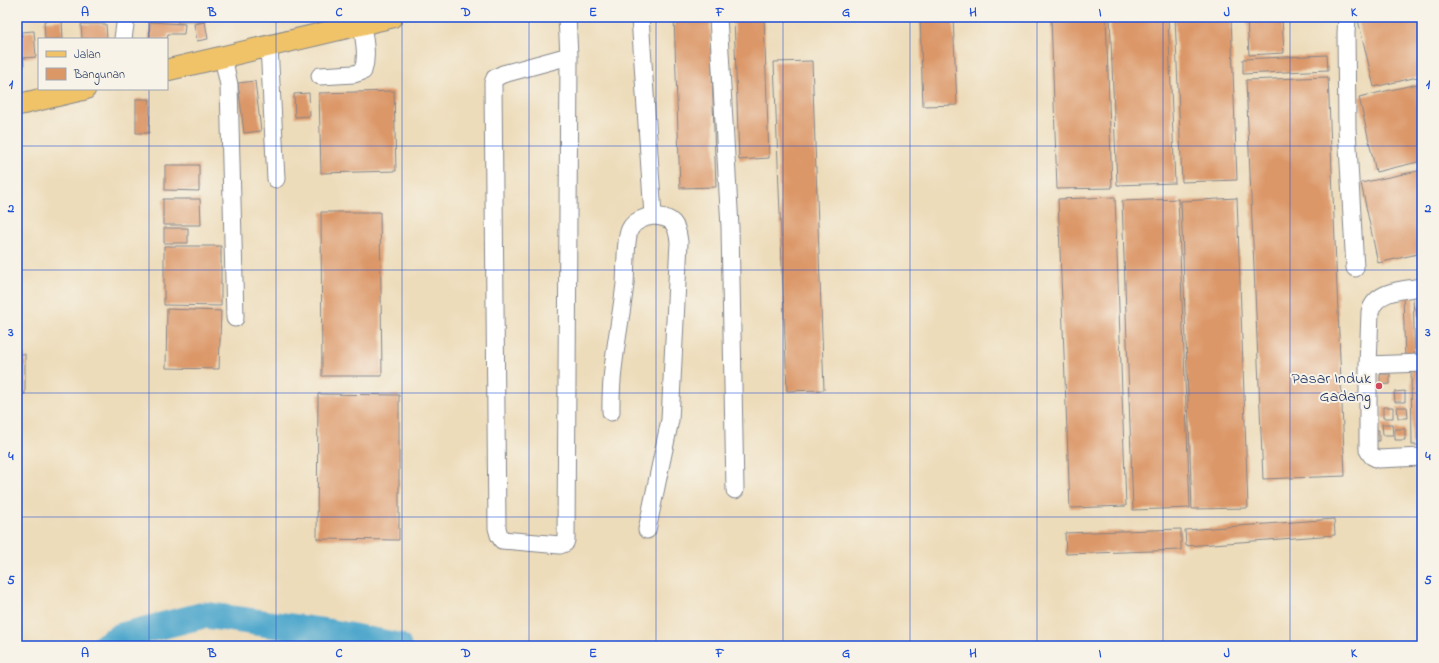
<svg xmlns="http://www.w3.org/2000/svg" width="1439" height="663" font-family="'Indie Flower',sans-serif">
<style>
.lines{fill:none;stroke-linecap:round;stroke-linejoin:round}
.river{stroke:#4fa7cc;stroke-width:27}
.building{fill:#dc9767}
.minor-casing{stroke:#84868c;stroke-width:19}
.major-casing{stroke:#84868c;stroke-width:23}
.minor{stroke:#fff;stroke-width:17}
.major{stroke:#f0c369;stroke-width:21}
.grid{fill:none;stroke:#1d4ed8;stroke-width:1;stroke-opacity:0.55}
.poi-dot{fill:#d1495b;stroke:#f7f3e8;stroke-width:1.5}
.labels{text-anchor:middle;stroke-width:4;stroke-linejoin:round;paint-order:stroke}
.poi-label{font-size:16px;fill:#1b2f5e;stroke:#f7f3e8;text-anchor:end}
.neatline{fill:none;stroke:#1d4ed8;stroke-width:1.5}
.grid-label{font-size:13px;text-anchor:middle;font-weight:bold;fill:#1d4ed8}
</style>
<rect width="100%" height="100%" fill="#f7f3e8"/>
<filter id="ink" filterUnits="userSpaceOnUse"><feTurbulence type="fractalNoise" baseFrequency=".025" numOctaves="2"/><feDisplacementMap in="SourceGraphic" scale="8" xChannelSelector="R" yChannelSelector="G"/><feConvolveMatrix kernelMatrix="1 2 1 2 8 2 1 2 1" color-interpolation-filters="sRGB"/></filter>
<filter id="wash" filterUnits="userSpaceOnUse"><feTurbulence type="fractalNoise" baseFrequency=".012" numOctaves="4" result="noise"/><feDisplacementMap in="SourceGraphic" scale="16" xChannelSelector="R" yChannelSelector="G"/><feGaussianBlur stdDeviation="0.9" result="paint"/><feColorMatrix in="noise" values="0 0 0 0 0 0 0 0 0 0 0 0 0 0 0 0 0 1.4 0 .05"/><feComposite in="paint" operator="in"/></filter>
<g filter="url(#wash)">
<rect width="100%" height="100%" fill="#eddcba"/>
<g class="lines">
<path class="river" d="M105,646L121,636L204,615L328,632L398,646"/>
</g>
<g id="blocks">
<path class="building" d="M92,17H122L123,20L92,21Z
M147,17H169V19H147Z
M177,17H205V22H177Z
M674,17H710L716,187L680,188Z
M734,17H764L769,158L739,160Z
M920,17H953L957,105L923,106Z
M1051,17H1106L1112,188L1057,189Z
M1110,17H1168L1175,183L1117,185Z
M1175,17H1231L1237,180L1182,182Z
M1247,17H1282L1284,53L1249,55Z
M1371,17H1422V76L1374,87L1358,20Z
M62,20L63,39H45L44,21Z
M150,22L185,24L184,34H168L167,39H149Z
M205,22L208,39L197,41L194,24Z
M81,24H106L107,39H82Z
M34,31L36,57L23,58L24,65H17V36H22L21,32Z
M1327,55L1328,70L1243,74V59Z
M812,61L824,390L787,391L774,62Z
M1328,77L1345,476L1263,479L1246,80Z
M255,81L261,131L244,133L238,83Z
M1422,83V161L1376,172L1359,97Z
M394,91L396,171L321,173L319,93Z
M309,93L310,116L295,117L294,94Z
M136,99H150L149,133H136Z
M165,165H199V191L165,190Z
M1422,170V253L1378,263L1361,183Z
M1115,197L1126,506L1070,508L1058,199Z
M1237,198L1248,508L1192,509L1181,201Z
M163,199H200L201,225H163Z
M1178,199L1190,508L1133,510L1122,201Z
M321,212H380L382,376H322Z
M164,228H188V243H164Z
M164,246H221V306L164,305Z
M1403,293H1413L1415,361H1405Z
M1417,305H1422V315L1417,316Z
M167,309L221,311L219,369L166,368Z
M17,354H25V394H17Z
M1419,366L1422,445H1412L1411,367Z
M1380,374H1390V384L1380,385Z
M1405,391V402H1395L1394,392Z
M318,394L399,395V540L317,539Z
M1383,407H1393V418H1383Z
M1397,407H1407L1408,418H1398Z
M1382,424H1392L1393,435H1383Z
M1395,429H1405V440H1395Z
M1369,430H1379V441H1369Z
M1334,519L1335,535L1186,546L1185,530Z
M1181,529V550L1066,554L1065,533Z"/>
</g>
</g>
<g filter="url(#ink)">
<use href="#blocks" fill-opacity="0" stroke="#84868c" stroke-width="1"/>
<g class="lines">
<defs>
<path id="minor" d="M567,17L569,56L566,540L565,543L560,545L502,540L499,535L497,528L493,83L495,78L503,74L569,56
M640,17L653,216C673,217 677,224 679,242L670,420L647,530
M718,17L730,227L735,490
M1347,17L1346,33L1347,129L1355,268
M123,39L126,17
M269,46L276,179
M223,57L229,85L235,318
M320,76L354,74L363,71C368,55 364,40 362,24
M1422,287C1403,290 1376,290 1370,312L1368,365L1422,363
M1368,365V450L1372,456L1378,459L1422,457
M611,412C610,368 620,327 625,284C626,271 625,239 630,229C634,221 645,217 653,216"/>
<path id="major" d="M167,70L392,17
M17,105L85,89"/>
</defs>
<use href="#minor" class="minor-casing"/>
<use href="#major" class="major-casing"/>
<use href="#minor" class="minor"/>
<use href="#major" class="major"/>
</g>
</g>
<path class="grid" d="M149,17V39M276,17V646M402,17V646M529,17V646M656,17V646M783,17V646M910,17V646M1037,17V646M1163,17V646M1290,17V646M149,89V646M17,146H1422M17,270H1422M17,393H1422M17,517H1422"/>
<circle class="poi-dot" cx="1379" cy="386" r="4"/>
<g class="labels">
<g class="poi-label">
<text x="1371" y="383">Pasar Induk<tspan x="1371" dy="18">Gadang</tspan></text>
</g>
</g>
<rect width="1439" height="663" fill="none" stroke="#f7f3e8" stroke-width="44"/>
<rect x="38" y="38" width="130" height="52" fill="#f7f3e8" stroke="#9fa5b1"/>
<rect x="46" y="51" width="20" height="6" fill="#f0c369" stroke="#9fa5b1"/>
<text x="74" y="58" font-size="12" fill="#1b2f5e">Jalan</text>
<rect x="46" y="68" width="20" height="12" fill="#dc9767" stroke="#9fa5b1"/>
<text x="74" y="78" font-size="12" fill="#1b2f5e">Bangunan</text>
<rect x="22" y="22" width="1395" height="619" class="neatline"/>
<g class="grid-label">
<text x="85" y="16">A</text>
<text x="212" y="16">B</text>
<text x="339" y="16">C</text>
<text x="466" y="16">D</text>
<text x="593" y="16">E</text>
<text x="720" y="16">F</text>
<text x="846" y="16">G</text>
<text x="973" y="16">H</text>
<text x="1100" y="16">I</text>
<text x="1227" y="16">J</text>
<text x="1354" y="16">K</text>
<text x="11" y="88">1</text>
<text x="1428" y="88">1</text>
<text x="11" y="212">2</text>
<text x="1428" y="212">2</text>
<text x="11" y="336">3</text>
<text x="1428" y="336">3</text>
<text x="11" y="460">4</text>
<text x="1428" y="460">4</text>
<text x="11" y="584">5</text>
<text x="1428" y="584">5</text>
<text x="85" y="657">A</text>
<text x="212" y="657">B</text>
<text x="339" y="657">C</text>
<text x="466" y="657">D</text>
<text x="593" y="657">E</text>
<text x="720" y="657">F</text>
<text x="846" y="657">G</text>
<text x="973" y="657">H</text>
<text x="1100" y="657">I</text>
<text x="1227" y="657">J</text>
<text x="1354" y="657">K</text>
</g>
</svg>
